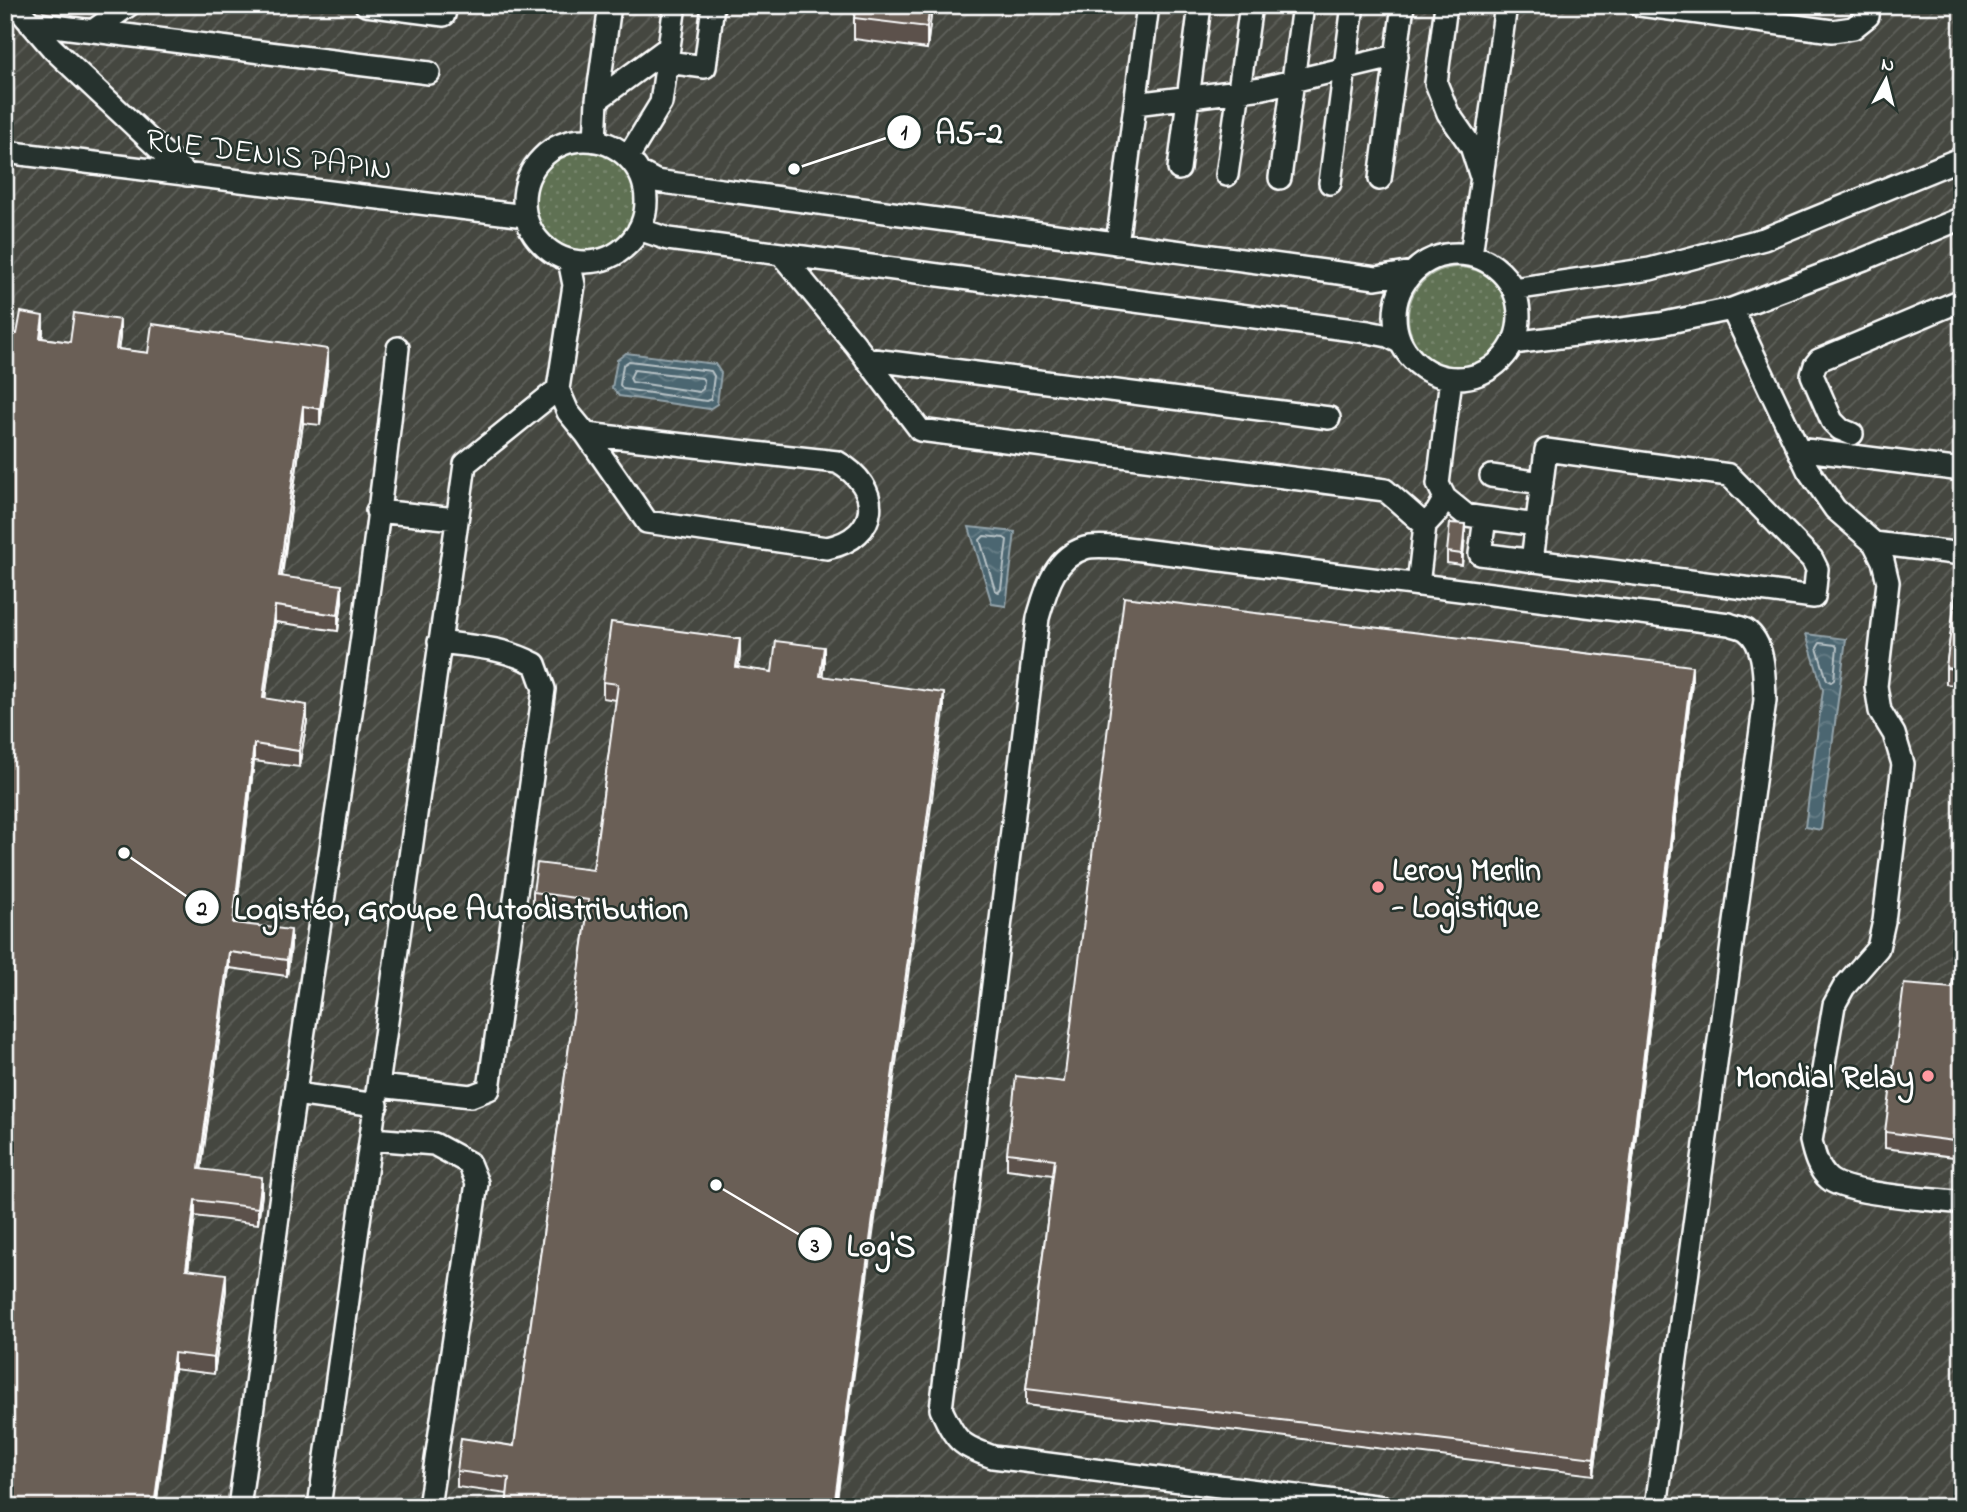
<svg xmlns="http://www.w3.org/2000/svg" width="1967" height="1512" font-family="'Indie Flower',sans-serif">
<style>
.industrial{fill:url(#industrial-furrows)}
.grass{fill:url(#grass-dots);stroke:#afb8a9;stroke-width:2}
.water{fill:url(#water-waves);stroke:#93a3aa;stroke-width:2}
.lines{fill:none;stroke-linecap:round;stroke-linejoin:round}
.shore{stroke:#b7c2c6;stroke-width:2}
.minor-casing{stroke:#fff;stroke-width:26}
.minor{stroke:#26332d;stroke-width:21}
.wall{fill:#5b514b;stroke:#fff;stroke-width:2}
.shaded-wall{fill:#4a423d;stroke:#fff;stroke-width:2}
.building{fill:#6a5e57;stroke:#fff;stroke-width:2}
.poi-dot{fill:#ff9aa2;stroke:#26332d;stroke-width:2.5}
.labels{text-anchor:middle;stroke-width:5;stroke-linejoin:round;paint-order:stroke}
.street-label{font-size:32px;fill:#fff;stroke:#26332d}
.poi-label{font-size:32px;font-weight:bold;fill:#fff;stroke:#26332d;text-anchor:start}
.leader{fill:none;stroke:#fff;stroke-width:2.5}
.callout-dot{fill:#fff;stroke:#26332d;stroke-width:2.5}
.mark-label{font-size:21px;text-anchor:middle;font-weight:bold;fill:#111}
.callout-label{font-size:33px;text-anchor:middle;font-weight:bold;fill:#fff;stroke:#26332d;stroke-width:5;stroke-linejoin:round;paint-order:stroke}
</style>
<defs>
<pattern id="industrial-furrows" width="10" height="10" patternUnits="userSpaceOnUse" patternTransform="scale(1.75)"><rect width="10" height="10" fill="#44463f"/><path d="M-1 1l2-2M0 10L10 0M9 11l2-2" fill="none" stroke="#60625c"/></pattern>
<pattern id="grass-dots" width="8" height="8" patternUnits="userSpaceOnUse" patternTransform="scale(1.75)"><rect width="8" height="8" fill="#5f7153"/><path d="M2 2h.1M6 6h.1" fill="none" stroke="#77866d" stroke-width="1.8" stroke-linecap="round"/></pattern>
<pattern id="water-waves" width="16" height="10" patternUnits="userSpaceOnUse" patternTransform="scale(1.75)"><rect width="16" height="10" fill="#4b6671"/><path d="M0 5q4-4 8 0t8 0" fill="none" stroke="#667d86"/></pattern>
</defs>
<rect width="100%" height="100%" fill="#343c35"/>
<filter id="ink" filterUnits="userSpaceOnUse"><feTurbulence type="fractalNoise" baseFrequency=".0143" numOctaves="2"/><feDisplacementMap in="SourceGraphic" scale="14" xChannelSelector="R" yChannelSelector="G"/><feConvolveMatrix kernelMatrix="1 2 1 2 8 2 1 2 1" color-interpolation-filters="sRGB"/></filter>
<g filter="url(#ink)">
<path class="industrial" d="M5,5H1962V1507H5Z"/>
<path class="grass" d="M535 200a50 50 0 1 1 100 0a50 50 0 1 1-100 0Z
M1408 317a50 50 0 1 1 100 0a50 50 0 1 1-100 0Z"/>
<path class="water" d="M626,353L715,364L721,373L717,404L709,409L619,396L612,388L617,360Z
M969,527L1015,532L1006,606L992,604Z
M1806,634L1846,639L1821,830L1805,827L1823,690Z"/>
<g class="lines">
<path class="shore" d="M629,361L711,371L714,376L711,399L706,401L623,389L620,385L623,365Z
M634,370L702,378L704,381L703,389L699,392L632,382L630,378Z
M984,536L1004,538L1007,540L1001,589L999,592L995,590L980,540Z
M1820,643L1835,645L1837,647L1834,680L1831,682L1827,680L1817,648Z"/>
<defs>
<path id="minor" d="M15,5L52,48L187,175
M366,5L444,15L446,5
M1446,5L1436,83L1448,113L1471,146L1480,174
M1640,5L1832,31L1853,28L1868,16L1869,5
M30,23L429,73
M94,30L129,5
M667,62L705,67L713,5
M597,100L669,47
M1135,104L1263,88L1397,56
M524 201a61 61 0 1 1 122 0a61 61 0 1 1-122 0Z
M595,141L597,100L610,5
M5,152L525,216
M628,157L661,103L675,5
M1179,169L1200,5
M639,172L656,181L677,184L1376,278L1413,272
M1227,175L1251,5
M1280,178L1303,5
M1380,179L1403,5
M1330,183L1353,5
M639,229L668,239L1368,332L1388,336L1401,343
M1117,244L1148,5
M781,254L855,344L920,430L1385,490L1425,525
M1395 316a62 62 0 1 1 124 0a62 62 0 1 1-124 0Z
M1471,255L1506,5
M1513,289L1650,269L1764,239L1962,158
M1732,309L1808,470L1835,509L1874,543L1883,561L1888,582L1876,686L1880,711L1894,734L1903,764L1884,921L1878,948L1844,987L1834,1005L1811,1141C1814,1154 1818,1170 1829,1179C1848,1195 1934,1199 1962,1203
M1513,343L1660,324L1732,309L1864,259L1962,218
M866,359L1329,418
M558,389L568,412L586,434L647,522L827,548C881,537 883,487 837,462L586,434
M1852,434L1840,429L1832,421L1812,375L1815,365L1819,360L1962,300
M1798,449L1962,470
M1491,476L1542,483
M1445,498L1466,515L1485,518L1480,554L1814,597L1817,569L1812,559L1729,475L1546,450L1532,561
M377,511L456,519
M1485,518L1537,525
M1874,543L1962,554
M1418,585L1425,525L1437,512L1445,498L1438,484L1451,378
M379,1086L471,1096L489,1089L544,689L535,664C506,648 471,646 439,642
M295,1094L377,1105
M372,1139L434,1144L469,1163L477,1183L429,1507
M239,1507C259,1369 275,1231 295,1093C330,845 372,598 398,348
M319,1507L465,464L558,389L574,285L569,260
M1383,1507L993,1457C959,1445 956,1441 941,1409L1038,618C1046,591 1053,558 1085,548C1094,545 1108,547 1118,547L1729,624C1734,626 1741,627 1746,630C1766,644 1764,679 1765,700L1656,1507"/>
</defs>
<use href="#minor" class="minor-casing"/>
<use href="#minor" class="minor"/>
</g>
<path class="wall" d="M932,5L927,49L854,39V18Z
M43,332L42,338L70,342L120,337L118,349L148,353L328,365L320,425L303,423L282,576L342,601L338,631L275,622L265,699L307,721L299,767L254,761L235,923L291,946L287,976L229,968L201,1169L262,1194L258,1224L195,1216L188,1269L226,1290L214,1374L174,1369L156,1507H5L17,334Z
M1465,535L1462,565L1447,563V552Z
M1962,551V686L1946,684V668Z
M740,655L738,668L772,672L824,664L822,677L944,710L507,1494L457,1487V1471L514,1446L587,916L533,908V892L593,870L616,700L603,698V682Z
M1692,682L1594,1475L1026,1405V1389L1053,1175L1007,1169V1153L1064,1082Z
M1962,913V1158L1885,1148V1132L1952,988Z"/>
<path class="shaded-wall" d="M930,5H932V8L927,49V27Z
M43,316V332L40,354V338Z
M120,320V337L116,365V349Z
M328,349V365L320,425V409Z
M303,406V423L279,592V576Z
M1465,524V535L1462,565V554Z
M342,585V601L338,631V615Z
M275,606V622L263,715V698Z
M740,639V655L736,683V667Z
M824,647V664L820,693V676Z
M1692,666V682L1594,1475V1458Z
M944,693V710L836,1507H834Z
M307,705V721L299,767V751Z
M254,744V761L233,939V923Z
M291,930V946L287,976V960Z
M229,952V968L199,1185V1169Z
M262,1177V1194L258,1224V1208Z
M195,1200V1216L186,1285V1269Z
M226,1274V1290L214,1374V1358Z
M174,1353V1369L156,1507H154Z"/>
<path class="building" d="M856,5H930L927,27L854,18Z
M21,312L43,316L40,338L70,342L74,313L120,320L116,349L148,353L152,324L328,349L320,409L303,406L279,576L342,585L338,615L275,606L263,698L307,705L299,751L254,744L233,923L291,930L287,960L229,952L199,1169L262,1177L258,1208L195,1200L186,1269L226,1274L214,1358L174,1353L154,1507H5V333L17,334Z
M1450,523L1465,524L1462,554L1447,552Z
M1961,551H1962V670L1946,668Z
M1124,597L1692,666L1594,1458L1026,1389L1055,1159L1007,1153L1016,1076L1064,1082Z
M611,622L740,639L736,667L772,672L776,641L824,647L820,676L944,693L834,1507H506L509,1478L457,1471L461,1438L514,1446L589,900L533,892L537,863L593,870L618,684L603,682Z
M1962,913V1142L1885,1132L1904,984L1952,988Z"/>
</g>
<g class="poi-dot">
<circle cx="1378" cy="887" r="7"/>
<circle cx="1928" cy="1076" r="7"/>
</g>
<g class="labels">
<g class="street-label">
<text transform="translate(269 153) rotate(7)" y="11">RUE DENIS PAPIN</text>
</g>
<g class="poi-label">
<text x="1392" y="880">Leroy Merlin<tspan x="1392" dy="37">- Logistique</tspan></text>
<text x="1914" y="1087" text-anchor="end">Mondial Relay</text>
</g>
</g>
<path class="leader" d="M794 169L904 132M124 853L202 907M716 1185L815 1244"/>
<g class="callout-dot">
<circle cx="794" cy="169" r="7"/>
<circle cx="124" cy="853" r="7"/>
<circle cx="716" cy="1185" r="7"/>
<circle cx="904" cy="132" r="18"/>
<circle cx="202" cy="907" r="18"/>
<circle cx="815" cy="1244" r="18"/>
</g>
<g class="mark-label">
<text x="904" y="139">1</text>
<text x="202" y="915">2</text>
<text x="815" y="1252">3</text>
</g>
<g class="callout-label">
<text x="969" y="143">A5-2</text>
<text x="461" y="919">Logistéo, Groupe Autodistribution</text>
<text x="881" y="1256">Log'S</text>
</g>
<rect width="1967" height="1512" fill="none" stroke="#26332d" stroke-width="28"/>
<rect x="14" y="14" width="1939" height="1484" fill="none" stroke="#fff" stroke-width="2.5" filter="url(#ink)"/>
<g transform="translate(1886 80) rotate(7)" stroke="#26332d" stroke-width="5" paint-order="stroke">
<path d="M0-5L12 26L0 18L-12 26Z" fill="#ffffff"/>
<text y="-10" font-size="19" font-weight="bold" text-anchor="middle" fill="#ffffff">N</text>
</g>
</svg>
